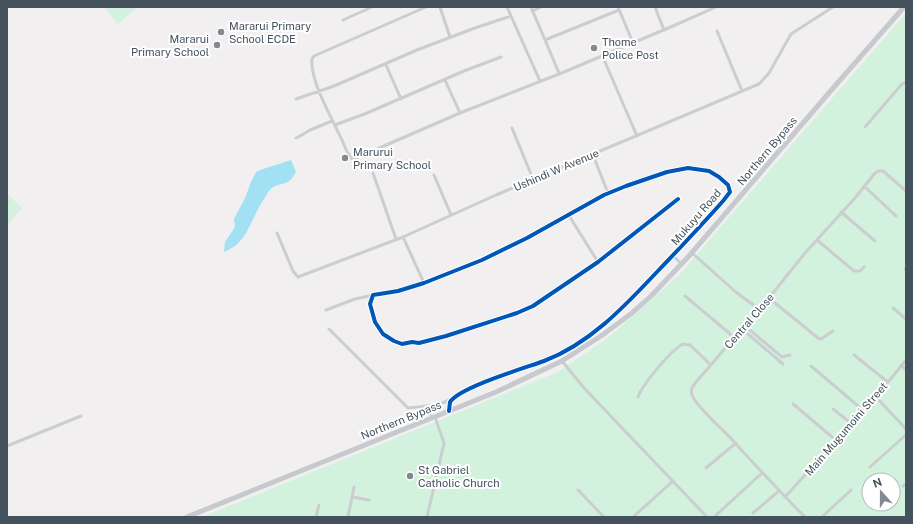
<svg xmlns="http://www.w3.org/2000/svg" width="913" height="524" font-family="'Public Sans',sans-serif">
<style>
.green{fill:#d2f2de;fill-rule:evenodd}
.water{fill:#a2e1f4}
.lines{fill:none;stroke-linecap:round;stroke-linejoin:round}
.street{stroke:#cbced0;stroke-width:3}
.primary{stroke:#c6cacf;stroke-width:5}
.cycleway-casing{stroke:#fff;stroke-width:6}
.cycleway{stroke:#0057b8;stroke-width:4}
.poi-dot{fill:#818991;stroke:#fff;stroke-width:1.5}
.labels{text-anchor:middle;stroke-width:4;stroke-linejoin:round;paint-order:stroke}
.poi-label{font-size:11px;fill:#44525e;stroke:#fff;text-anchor:start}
.street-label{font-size:11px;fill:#44525e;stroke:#fff}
</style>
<rect width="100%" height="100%" fill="#f1efef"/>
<path class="green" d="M104,7H138L118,24Z
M906,13V517H202L558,372L609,337L680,274ZM869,480H893V504H869Z
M7,194L22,208L7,225Z"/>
<path class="water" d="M291,160L296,172C294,176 292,179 288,182C282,185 274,184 269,191C267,193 266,196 264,199C250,219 249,242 224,252L225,242L235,227L234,219L245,198L251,182L256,172L263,169Z"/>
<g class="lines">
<path class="street" d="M426,7L314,56L312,59C310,81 331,116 340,136C344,143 346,152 351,158L354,159L460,113L564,72L673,26L716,7
M440,7L450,37
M507,7L540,81
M531,7L559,73
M618,7L633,43
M655,7L664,30
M532,11L541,7
M343,20L372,7
M717,31L742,91
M545,40L619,10
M602,55L637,136
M386,65L401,99
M445,80L460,113
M296,99L334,86L417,50L475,28L511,16
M335,125L367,113L464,71L501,57
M865,127L902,84L906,82
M512,128L533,179
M296,138L302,135L310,130L332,121
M593,155L608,193
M373,173L396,239
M434,175L451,215
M864,186L896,216
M841,212L875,241
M568,214L598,262
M277,233L293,271L298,277L403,237L496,195L759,84L769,73L791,34L833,7
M403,237L424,283
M817,240L854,271H860L864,267
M692,253L737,293L759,309
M673,256L682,264
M905,269L906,270
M685,296L735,338
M769,298L818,338L821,339L833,331
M893,308L906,319
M326,310L355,299L373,295
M745,326L782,357L790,355
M329,329L408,408L437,405L452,399
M742,329L783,364
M854,355L888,382
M562,361L584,388L707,517
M901,365L906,370
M811,366L864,411
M638,397C642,385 672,349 683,344L690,345L711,365
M876,397L906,429
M793,404L837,441
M427,406L432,418
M833,409L852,424
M449,411L450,402C460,387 525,368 544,361C589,344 623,308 655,274C678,250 701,226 723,201L730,192L728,185L719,177L709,171L688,168L667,172L626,186L604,195L527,238L482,260L424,283L398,291L373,295L370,304L375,322L383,334L394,341L402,344L412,342L419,343L446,336L517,313L533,306L598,262L678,199
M7,446L81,416
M870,467L906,435
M706,468L736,443
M903,486L906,484
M578,490L604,517
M352,497L369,500
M785,497L876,397L906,360
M753,513L779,491
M316,517L319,505
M348,517L354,487
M427,517L444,443L435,417
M633,517L673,481
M714,517L762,473
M805,517C781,493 758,468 735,443C726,432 696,407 692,395C690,390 693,386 696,382L773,293L805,253L855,198L875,173L879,171H883L906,191
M822,517L851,490"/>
<path class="primary" d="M187,517L496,392L562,361L601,336L632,313L651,296L689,256L834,87L904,7"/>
<defs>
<path id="cycleway" d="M449,411L450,402C460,387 525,368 544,361C589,344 623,308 655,274C678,250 701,226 723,201L730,192L728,185L719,177L709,171L688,168L667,172L626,186L604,195L527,238L482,260L424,283L398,291L373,295L370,304L375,322L383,334L394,341L402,344L412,342L419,343L446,336L517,313L533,306L598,262L678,199"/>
</defs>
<use href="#cycleway" class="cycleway-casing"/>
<use href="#cycleway" class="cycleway"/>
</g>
<g class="poi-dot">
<circle cx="221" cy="32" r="4"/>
<circle cx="217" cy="45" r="4"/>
<circle cx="594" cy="48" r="4"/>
<circle cx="345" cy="158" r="4"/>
<circle cx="410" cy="476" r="4"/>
</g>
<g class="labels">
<g class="poi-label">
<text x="229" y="30">Mararui Primary<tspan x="229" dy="13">School ECDE</tspan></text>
<text x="209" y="43" text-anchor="end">Mararui<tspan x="209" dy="13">Primary School</tspan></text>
<text x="602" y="46">Thome<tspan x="602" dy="13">Police Post</tspan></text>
<text x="353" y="156">Marurui<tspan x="353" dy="13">Primary School</tspan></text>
<text x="418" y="474">St Gabriel<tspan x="418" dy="13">Catholic Church</tspan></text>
</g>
<g class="street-label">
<text transform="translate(767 151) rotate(-50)" y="4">Northern Bypass</text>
<text transform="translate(556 170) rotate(-23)" y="4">Ushindi W Avenue</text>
<text transform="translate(696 217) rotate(-49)" y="4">Mukuyu Road</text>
<text transform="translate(749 321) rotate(-49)" y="4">Central Close</text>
<text transform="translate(401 420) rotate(-22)" y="4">Northern Bypass</text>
<text transform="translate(846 429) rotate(-49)" y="4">Main Mugumoini Street</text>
</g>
</g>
<rect width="913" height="524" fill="none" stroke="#44525e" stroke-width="16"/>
<g transform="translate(881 492) rotate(339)"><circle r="19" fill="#ffffff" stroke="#b4babf"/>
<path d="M0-3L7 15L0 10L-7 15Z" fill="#818991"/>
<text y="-6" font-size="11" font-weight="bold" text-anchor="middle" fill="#44525e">N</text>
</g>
</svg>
